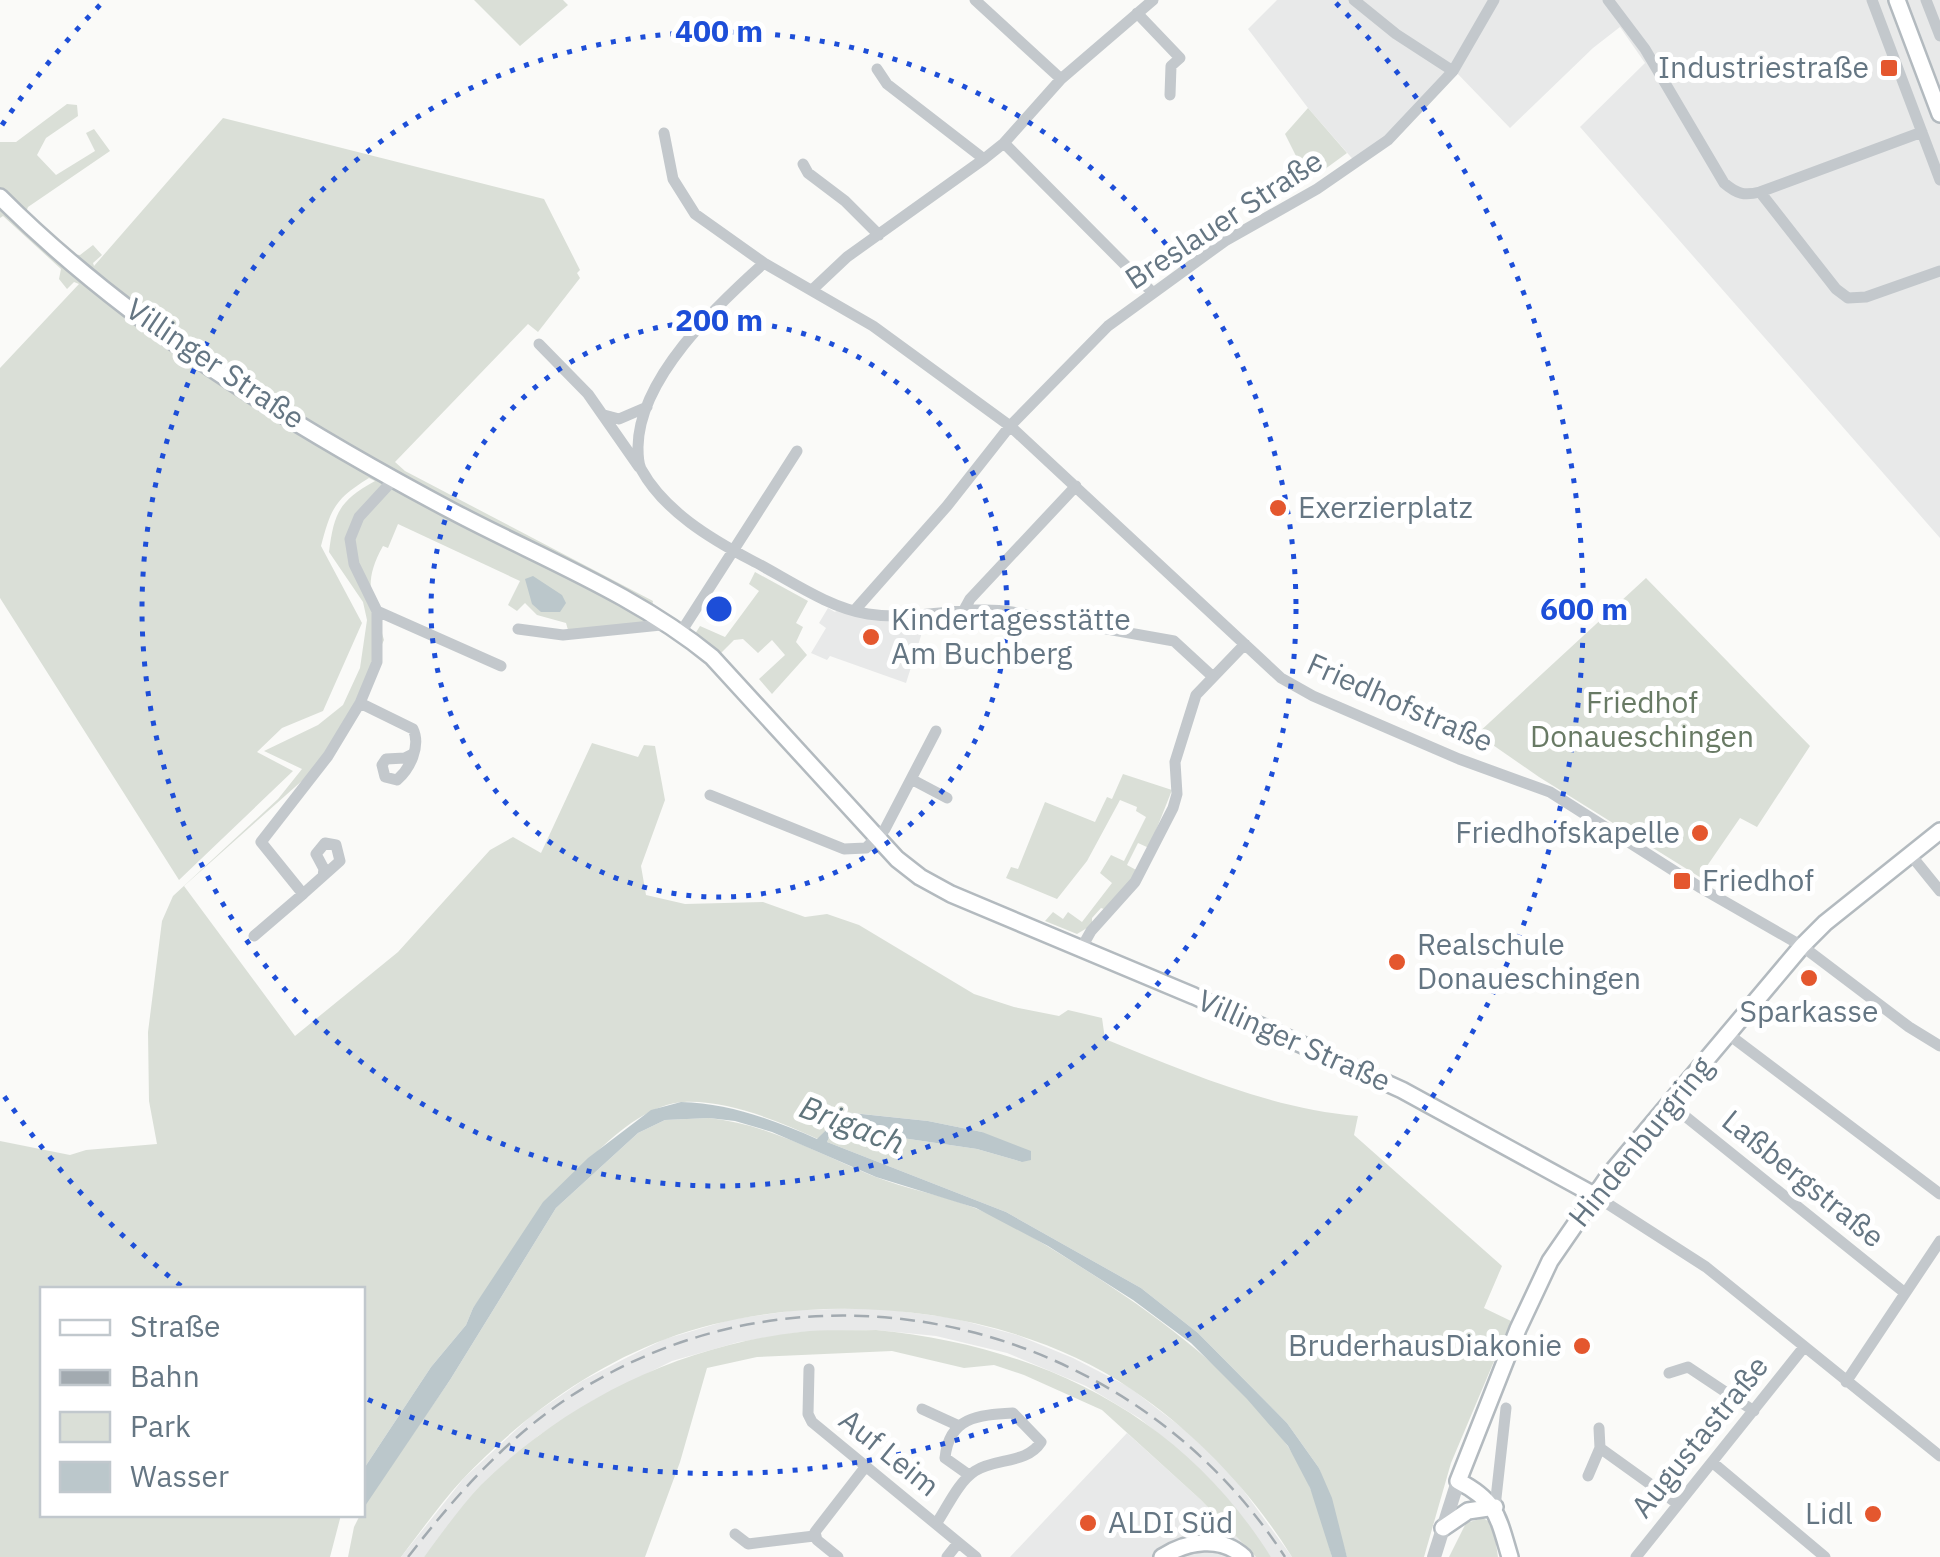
<svg xmlns="http://www.w3.org/2000/svg" width="1940" height="1557" font-family="'IBM Plex Sans',sans-serif">
<style>
.built{fill:#e8e9e9}
.green{fill:#dadfd7}
.water{fill:#bbc7cb}
.lines{fill:none;stroke-linecap:round;stroke-linejoin:round}
.secondary-casing{stroke:#b3babf;stroke-width:20}
.minor{stroke:#c3c8cc;stroke-width:11}
.tertiary{stroke:#c3c8cc;stroke-width:14}
.secondary{stroke:#fff;stroke-width:15}
.rail{stroke:#a2aab0;stroke-width:2.5;stroke-dasharray:15 8;stroke-linecap:butt}
.ring{fill:none;stroke:#1d4ed8;stroke-width:5;stroke-dasharray:5 10}
.poi-dot{fill:#e4572e;stroke:#fff;stroke-width:4}
.labels{text-anchor:middle;stroke-width:10;stroke-linejoin:round;paint-order:stroke}
.poi-label{font-size:30px;fill:#657683;stroke:#fff;text-anchor:start}
.street-label{font-size:30px;fill:#657683;stroke:#fff}
.park-label{font-size:30px;fill:#687a64;stroke:#fff}
.water-label{font-size:32px;font-style:italic;fill:#60757c;stroke:#fff}
.centre{fill:#1d4ed8;stroke:#fff;stroke-width:5}
.ring-label{font-size:30px;text-anchor:middle;font-weight:bold;fill:#1d4ed8;stroke:#fff;stroke-width:10;stroke-linejoin:round;paint-order:stroke}
</style>
<rect width="100%" height="100%" fill="#fafaf8"/>
<path class="built" d="M1277,0H1940V538L1580,127L1645,63L1620,27L1593,48L1510,128L1454,70L1357,164L1308,108L1248,29Z
M828,608L835,612L839,608L926,620L906,683L830,656L827,660L811,653L826,628L819,623Z
M876,1308L953,1318L1017,1335L1073,1358L1129,1387L1185,1430L1230,1472L1292,1557H1271L1216,1486L1172,1445L1139,1418L1086,1386L1007,1353L936,1336L876,1330L801,1332L739,1342L672,1361L594,1400L538,1436L481,1486L424,1557H401L464,1478L531,1416L582,1381L628,1357L665,1339L733,1319L797,1310Z
M1127,1433L1201,1500L1256,1557H1010Z"/>
<path class="green" d="M474,0H563L568,5L520,46Z
M67,104L77,105L78,116L46,138L37,155L56,175L95,151L86,133L94,129L110,151L28,207L26,212L71,254L80,255L93,245L102,255L93,263L94,266L223,118L544,199L580,270L577,273L580,278L538,332L528,324L395,462L405,471L653,601L649,624L568,630L566,623L537,615L525,603L517,611L508,605L520,581L398,524L388,548L383,546C361,585 373,600 384,640L351,710L313,771L184,886L295,1036L398,952L490,850L513,837L541,853L592,743L638,757L644,745L655,746L665,800L641,866L646,895L685,904L763,902L805,917L827,914L859,925L974,994L1014,1007L1059,1016L1068,1010L1102,1018L1105,1039C1185,1071 1270,1109 1358,1116L1354,1135L1502,1266L1484,1308L1511,1321L1451,1463L1424,1557H1347L1319,1468L1287,1423L1198,1333L1141,1288L1006,1212L827,1142L831,1133L841,1129L977,1149L1022,1162L982,1132L928,1121L815,1109L827,1129L818,1139C778,1121 728,1100 684,1102C607,1106 518,1250 473,1308L466,1325L431,1367L363,1470L362,1290H42V1514L341,1515L330,1557H0V1141L70,1155L86,1150L157,1144L149,1101L148,1032L162,921L173,896L278,799L302,769L264,751L318,725L343,705L360,668L367,620L363,602L329,552C334,513 339,501 375,481L369,478C335,499 331,508 321,546L362,623L323,711L282,728L257,752L293,771L179,880L0,598V368L79,284L74,282L67,289L59,279L61,269L3,216L0,218V142H16Z
M1308,108L1347,153L1321,172L1313,162L1301,166L1285,134Z
M755,572L808,601L796,623L803,627L796,642L807,655L772,694L759,679L785,655L772,640L758,653L743,639L734,640L721,653L695,634L700,626L725,637L759,591L749,584Z
M1646,578L1810,746L1757,827L1740,818L1707,866L1713,871L1706,881L1539,777L1477,734Z
M1123,774L1172,790L1149,848L1138,843L1127,865L1138,871L1107,910L1101,908L1092,918V925L1077,934L1045,921L1053,912L1063,919L1068,912L1082,922L1112,883L1100,873L1111,855L1124,861L1146,817L1136,811L1137,807L1120,800L1087,861L1057,899L1006,878L1011,867L1018,869L1045,802L1095,822L1107,797L1112,799Z
M709,1118C768,1124 819,1154 873,1176C906,1189 942,1195 975,1208C1012,1223 1047,1246 1081,1267C1158,1316 1232,1370 1287,1445C1310,1478 1322,1518 1332,1557H1292C1250,1490 1197,1434 1131,1389C1005,1303 808,1286 666,1339C590,1367 517,1421 462,1480C440,1504 421,1531 401,1557H348L354,1527L367,1501L450,1380L556,1208L638,1133L665,1120Z
M876,1330C1040,1346 1181,1414 1271,1557H1256L1201,1500L1102,1410L1024,1375L994,1365L964,1368L892,1351L757,1357L707,1368L680,1462L645,1557H424C442,1533 460,1507 481,1485C566,1401 681,1345 800,1332C825,1329 851,1331 876,1330Z
M1483,1518L1493,1524L1498,1557H1449L1466,1523Z"/>
<path class="water" d="M533,576L562,595L566,603L560,612H541L532,604L525,579Z
M681,1102C728,1103 774,1120 817,1139L827,1129L812,1117L814,1109L928,1121L982,1132L1031,1151V1160L1022,1162L977,1149L841,1129L831,1133L827,1142L1006,1212L1141,1288L1198,1333L1287,1423L1319,1468L1332,1498L1347,1557H1332L1310,1488L1288,1446L1247,1399L1191,1343L1133,1300L1048,1246L976,1208L876,1177L772,1132L735,1121L709,1118L665,1120L638,1133L556,1208L450,1380L363,1509V1470L431,1367L466,1325L473,1308L543,1202L588,1158L651,1110Z"/>
<g class="lines">
<defs>
<path id="secondary" d="M1897,0L1940,114
M0,197C129,326 294,427 454,512C541,558 635,594 712,657L897,859L920,877L951,894L1194,996L1402,1090L1594,1195
M1443,1528L1468,1511L1495,1507
M1162,1557C1187,1541 1221,1535 1244,1557
M1510,1557C1498,1517 1497,1501 1458,1481L1518,1329L1550,1261L1610,1174L1802,946L1825,923L1940,831"/>
</defs>
<use href="#secondary" class="secondary-casing"/>
<path class="minor" d="M975,0L1061,79
M1354,0L1396,34L1453,71
M1608,0L1645,49L1724,183C1737,194 1744,196 1760,192L1922,132
M1872,0L1940,180
M1926,0L1940,36
M1137,13L1180,58L1171,66L1170,95
M877,69L887,84L984,159
M664,133L673,179L695,214L764,263L873,326L1010,426L1281,678L1313,696L1459,759L1550,792L1701,888L1802,946L1909,1027L1940,1046
M1004,143L1153,293
M803,164L808,173L845,201L879,235
M1760,192L1836,289L1848,298L1866,297L1940,271
M764,263C716,306 639,378 638,447C638,454 638,463 641,469C664,511 711,539 751,560C788,579 828,608 868,614C916,622 964,604 1012,612L1174,641L1212,676
M812,290L847,257L984,159L1004,143L1061,79L1153,0
M539,344L588,394L639,467
M604,415L619,419L647,407
M964,610L970,599L1076,486
M377,611L501,666
M854,611L947,506L1010,426L1108,326L1225,241L1317,189L1388,140L1453,71L1494,0
M518,629L563,635L661,625L664,621
M681,632L797,451
M360,703L413,729C421,746 410,769 397,780L385,777L382,765L386,759L405,758L413,754
M911,779L947,798
M710,795L844,849L866,848L885,829L936,731
M1910,854L1940,891
M323,876L324,869L316,854L325,843L336,845L340,861L303,894L261,842L328,756L360,703L377,662V611L354,564L350,539L359,517L394,479
M254,936L303,894
M1082,947L1091,931L1135,882L1173,808L1177,794L1175,762L1196,695L1245,644
M1728,1034L1940,1194
M1670,1104L1905,1293
M1594,1195L1706,1267L1940,1456
M809,1369L808,1414L812,1422L976,1557
M1669,1373L1688,1367L1754,1411
M1846,1382L1940,1241
M922,1409L957,1425
M1600,1448L1678,1504
M1712,1462L1825,1557
M1588,1476L1600,1448L1599,1428
M1495,1507L1506,1408
M936,1524C947,1508 958,1482 975,1471C995,1458 1027,1464 1041,1442L1013,1413C978,1415 949,1417 945,1458L969,1475
M735,1534L748,1544L814,1536
M838,1557L817,1540L815,1532L866,1466
M947,1557L958,1543
M1636,1557L1804,1347"/>
<path class="tertiary" d="M1434,1557L1458,1481"/>
<use href="#secondary" class="secondary"/>
<path class="rail" d="M408,1557C453,1499 501,1444 562,1402C802,1238 1130,1317 1285,1557"/>
</g>
<g class="ring">
<circle cx="719" cy="609" r="288"/>
<circle cx="719" cy="609" r="577"/>
<path d="M181 1286A865 865 0 0 1 2 1093M2 125A865 865 0 0 1 102 3M1336 3A865 865 0 0 1 367 1399"/>
</g>
<g class="poi-dot">
<rect x="1879" y="58" width="20" height="20" rx="5"/>
<circle cx="1278" cy="508" r="10"/>
<circle cx="871" cy="637" r="10"/>
<circle cx="1700" cy="833" r="10"/>
<rect x="1672" y="871" width="20" height="20" rx="5"/>
<circle cx="1397" cy="962" r="10"/>
<circle cx="1809" cy="978" r="10"/>
<circle cx="1582" cy="1346" r="10"/>
<circle cx="1873" cy="1514" r="10"/>
<circle cx="1088" cy="1523" r="10"/>
</g>
<g class="labels">
<g class="poi-label">
<text x="1869" y="78" text-anchor="end">Industriestraße</text>
<text x="1298" y="518">Exerzierplatz</text>
<text x="891" y="630">Kindertagesstätte<tspan x="891" dy="34">Am Buchberg</tspan></text>
<text x="1680" y="843" text-anchor="end">Friedhofskapelle</text>
<text x="1702" y="891">Friedhof</text>
<text x="1417" y="955">Realschule<tspan x="1417" dy="34">Donaueschingen</tspan></text>
<text x="1809" y="1022" text-anchor="middle">Sparkasse</text>
<text x="1562" y="1356" text-anchor="end">BruderhausDiakonie</text>
<text x="1853" y="1524" text-anchor="end">Lidl</text>
<text x="1108" y="1533">ALDI Süd</text>
</g>
<g class="street-label">
<text transform="translate(1224 220) rotate(-33)" y="10">Breslauer Straße</text>
<text transform="translate(215 364) rotate(34)" y="10">Villinger Straße</text>
<text transform="translate(1400 703) rotate(24)" y="10">Friedhofstraße</text>
<text transform="translate(1294 1041) rotate(24)" y="10">Villinger Straße</text>
<text transform="translate(1641 1142) rotate(-51)" y="10">Hindenburgring</text>
<text transform="translate(1803 1179) rotate(39)" y="10">Laßbergstraße</text>
<text transform="translate(1700 1437) rotate(-51)" y="10">Augustastraße</text>
<text transform="translate(889 1453) rotate(39)" y="10">Auf Leim</text>
</g>
<g class="park-label">
<text x="1642" y="713">Friedhof<tspan x="1642" dy="34">Donaueschingen</tspan></text>
</g>
<g class="water-label">
<text transform="translate(852 1125) rotate(21)" y="11">Brigach</text>
</g>
</g>
<circle cx="719" cy="609" r="15" class="centre"/>
<g class="ring-label">
<text x="719" y="42">400 m</text>
<text x="719" y="331">200 m</text>
<text x="1584" y="620">600 m</text>
</g>
<rect x="40" y="1287" width="325" height="230" fill="#ffffff" stroke="#c1c8cd" stroke-width="2.5"/>
<rect x="60" y="1320" width="50" height="15" fill="#ffffff" stroke="#c1c8cd" stroke-width="2.5"/>
<text x="130" y="1337" font-size="30" fill="#657683">Straße</text>
<rect x="60" y="1370" width="50" height="15" fill="#a2aab0" stroke="#c1c8cd" stroke-width="2.5"/>
<text x="130" y="1387" font-size="30" fill="#657683">Bahn</text>
<rect x="60" y="1412" width="50" height="30" fill="#dadfd7" stroke="#c1c8cd" stroke-width="2.5"/>
<text x="130" y="1437" font-size="30" fill="#657683">Park</text>
<rect x="60" y="1462" width="50" height="30" fill="#bbc7cb" stroke="#c1c8cd" stroke-width="2.5"/>
<text x="130" y="1487" font-size="30" fill="#657683">Wasser</text>
</svg>
